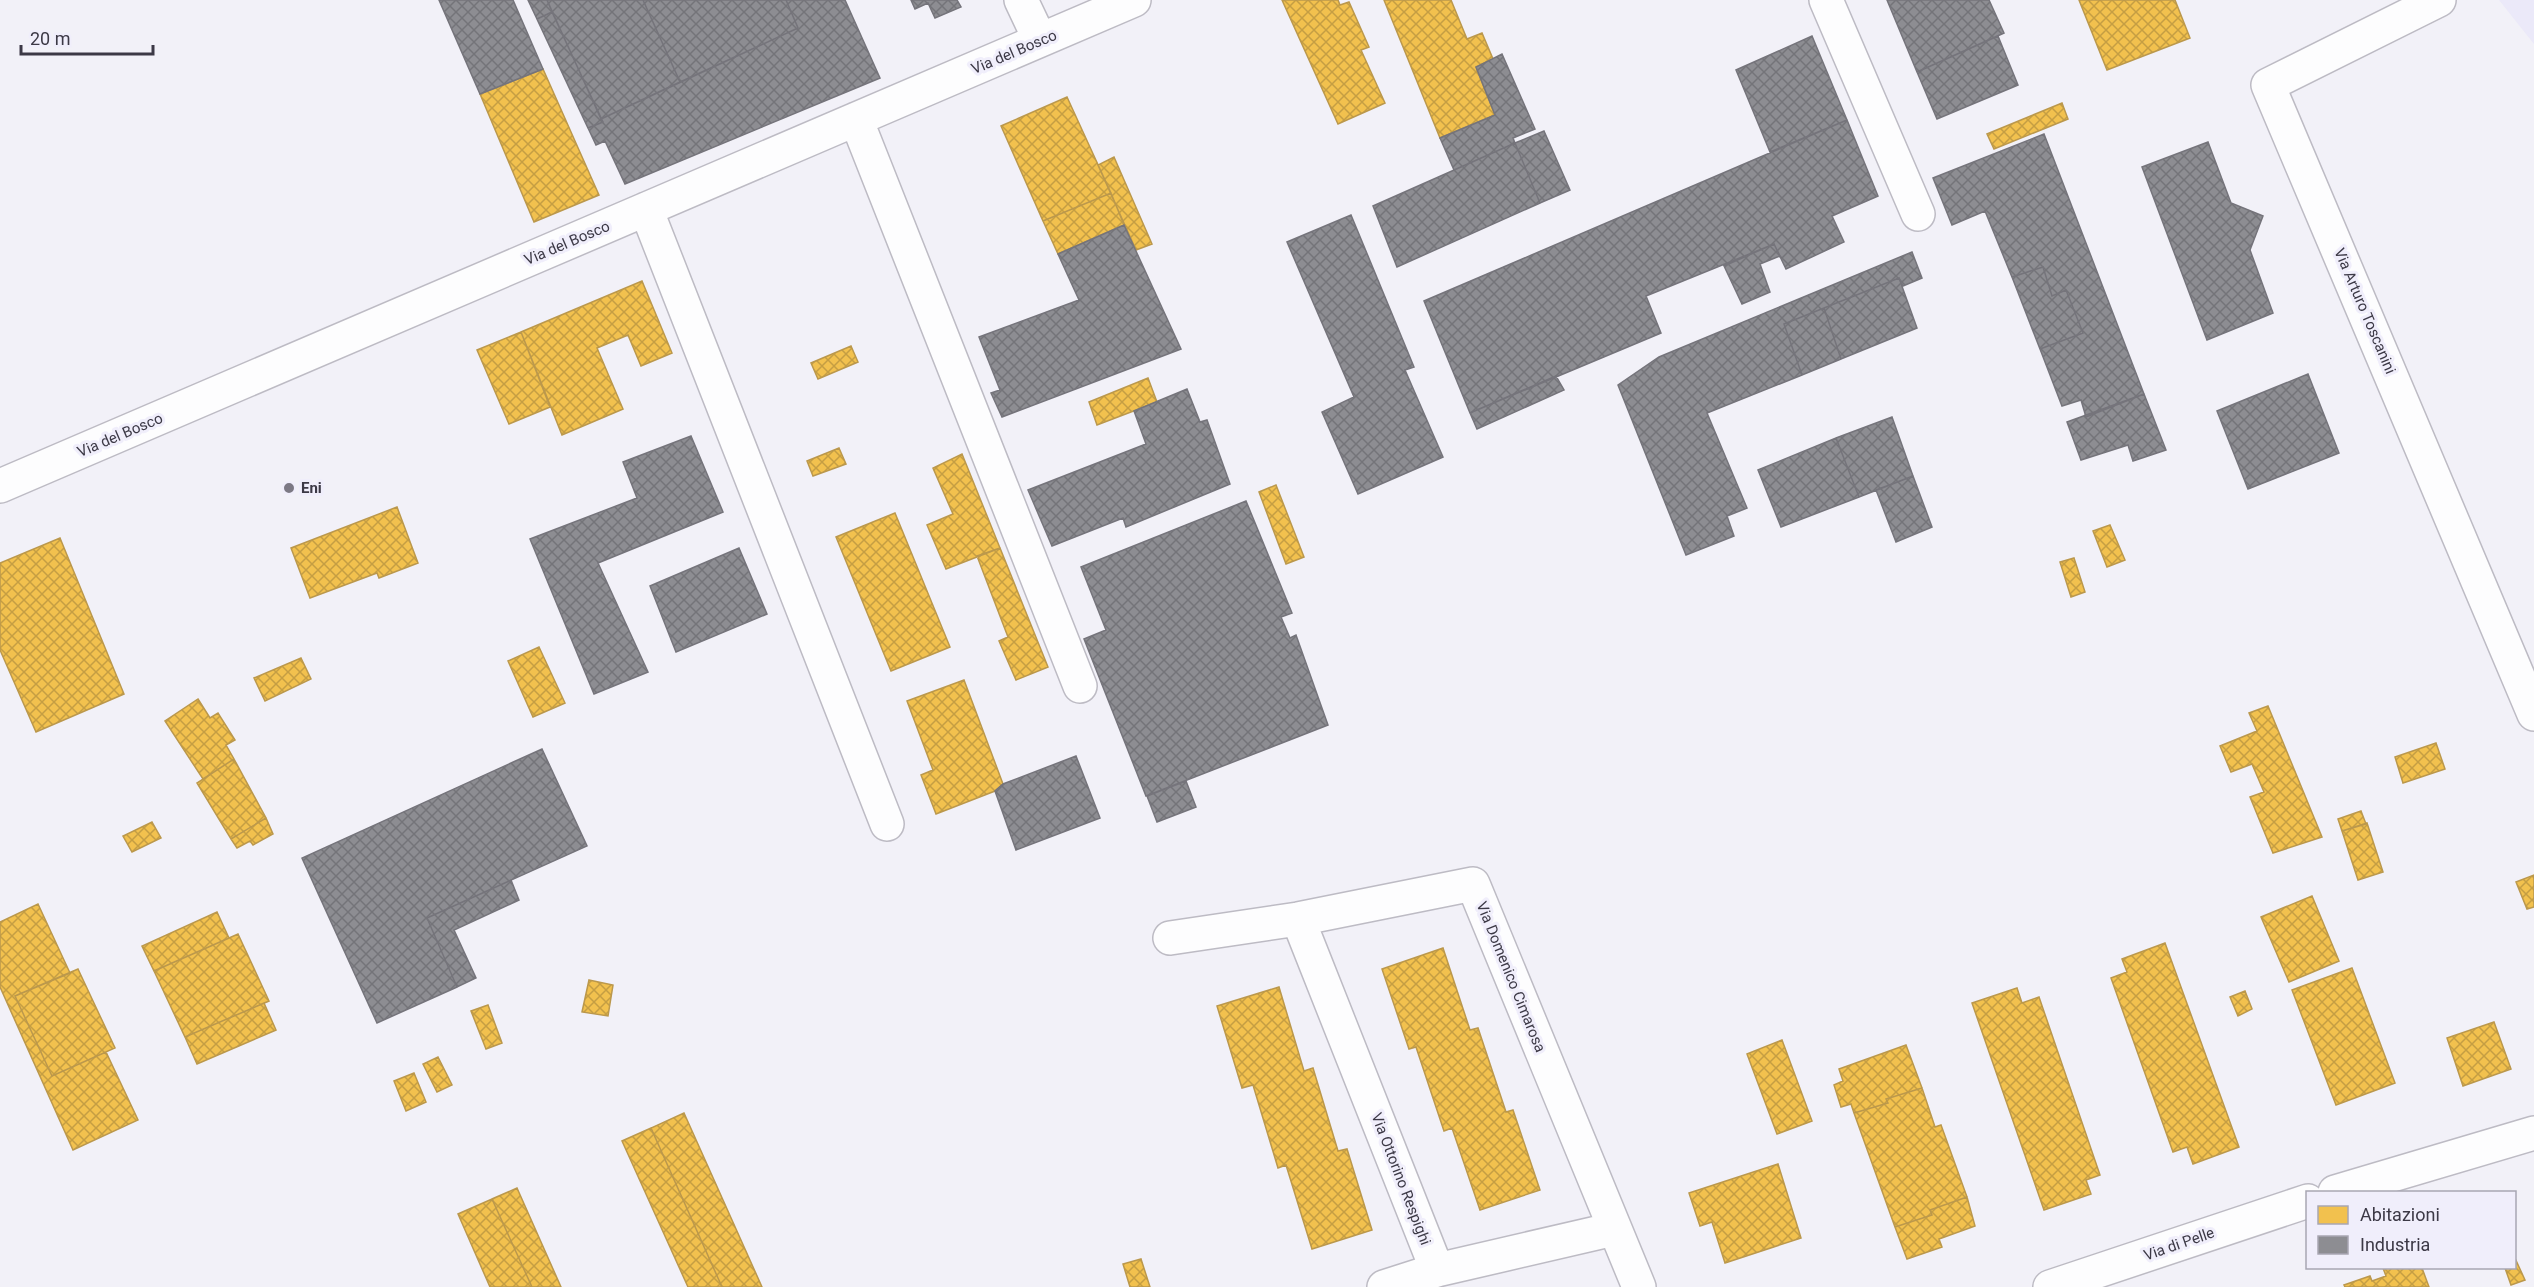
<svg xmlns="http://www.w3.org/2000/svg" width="2534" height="1287" font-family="Roboto,sans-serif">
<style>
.built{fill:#ebe9f9}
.homes{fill:url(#homes-cross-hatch);stroke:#bb984c;stroke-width:1.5}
.industry{fill:url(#industry-cross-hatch);stroke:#75747b;stroke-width:1.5}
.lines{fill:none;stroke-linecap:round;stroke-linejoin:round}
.minor-casing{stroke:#bdbbc4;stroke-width:36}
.minor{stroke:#fdfdfe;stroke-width:33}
.poi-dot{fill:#7c7984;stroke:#f0eefb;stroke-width:2}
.labels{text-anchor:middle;stroke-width:6;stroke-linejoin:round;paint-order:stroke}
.street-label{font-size:15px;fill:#3c3946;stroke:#f0eefb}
.poi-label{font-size:15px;font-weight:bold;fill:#3c3946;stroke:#f0eefb;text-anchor:start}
</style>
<defs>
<pattern id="homes-cross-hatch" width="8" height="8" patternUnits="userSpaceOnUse" patternTransform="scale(1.5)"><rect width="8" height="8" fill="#f2c14e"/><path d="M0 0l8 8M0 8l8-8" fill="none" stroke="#c59e43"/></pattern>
<pattern id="industry-cross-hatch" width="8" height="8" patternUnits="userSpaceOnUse" patternTransform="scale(1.5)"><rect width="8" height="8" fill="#8d8d92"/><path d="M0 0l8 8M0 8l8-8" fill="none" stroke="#747479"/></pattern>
</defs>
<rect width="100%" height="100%" fill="#f2f1f8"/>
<path class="built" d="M2499,0H2534V44Z"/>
<path class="homes" d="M1282,0H1338L1340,5L1349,2L1369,47L1361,50L1385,103L1338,124Z
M1384,0H1451L1467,39L1482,33L1493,59L1476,67L1495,115L1440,138Z
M2079,0H2175L2190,38L2107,70Z
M543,69L599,195L534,222L480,94Z
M1067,97L1111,193L1043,221L1001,126Z
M2062,103L2068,119L1994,149L1987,134Z
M1114,157L1152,244L1136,250L1098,165Z
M1111,193L1124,225L1058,254L1043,221Z
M642,281L672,353L641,366L628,335L597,348L623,409L562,435L521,332Z
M521,332L550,407L509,424L477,350Z
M851,346L858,362L818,379L811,363Z
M1148,378L1157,402L1097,425L1089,402Z
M839,448L846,464L813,476L807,461Z
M962,454L1000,548L946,569L927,525L953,514L933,468Z
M1276,485L1304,557L1286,564L1259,492Z
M397,507L418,563L379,578L377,573L310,598L291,548Z
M895,513L950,647L891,671L836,537Z
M2110,525L2125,560L2107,567L2093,531Z
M60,538L124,694L36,732L0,650V563Z
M1000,548L1048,667L1016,680L999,641L1008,637L977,556Z
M2074,558L2085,592L2071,597L2060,562Z
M539,647L565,703L533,717L508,661Z
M301,658L311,679L265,701L254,678Z
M964,680L1003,784L995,791L936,814L921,775L933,770L907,701Z
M198,699L210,718L218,713L235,740L226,745L234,759L203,779L165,721Z
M2268,706L2322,837L2273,853L2250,797L2264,792L2252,764L2231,772L2220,746L2257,731L2249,713Z
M2436,743L2445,769L2403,783L2395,757Z
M234,759L266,818L231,839L197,783Z
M2361,811L2366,824L2342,831L2338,819Z
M266,818L273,834L253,845L250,841L237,848L231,839Z
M152,822L161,838L132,852L123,836Z
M2367,823L2383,872L2358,880L2342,831Z
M2534,875V907L2527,909L2516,882Z
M2312,896L2339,961L2289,982L2261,917Z
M38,904L70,973L15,996L52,1076L106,1052L138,1120L73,1150L0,987V922Z
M217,912L229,938L154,971L142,946Z
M238,934L269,1001L185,1037L154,971Z
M2165,943L2239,1147L2193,1164L2187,1147L2173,1152L2111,978L2127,972L2122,959Z
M1443,948L1470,1030L1478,1028L1506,1112L1513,1110L1540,1190L1480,1210L1452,1128L1444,1131L1416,1047L1409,1049L1382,969Z
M2352,968L2395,1083L2336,1105L2292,990Z
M78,969L115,1048L52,1076L15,996Z
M589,980L613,985L608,1016L582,1012Z
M1279,987L1304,1071L1313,1068L1338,1151L1347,1149L1372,1230L1312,1249L1286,1165L1278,1168L1253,1085L1242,1088L1217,1006Z
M2017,988L2022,1003L2039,997L2100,1175L2086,1180L2091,1194L2044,1210L1972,1003Z
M2245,991L2252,1009L2238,1016L2230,997Z
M264,1003L276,1030L197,1064L185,1037Z
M488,1005L502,1043L486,1049L471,1011Z
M2494,1022L2511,1069L2463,1086L2447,1038Z
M1782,1040L1812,1121L1777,1134L1747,1054Z
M1906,1045L1922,1088L1886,1099L1888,1103L1854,1113L1851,1104L1841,1107L1834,1085L1843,1081L1839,1069Z
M438,1057L452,1085L437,1092L423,1064Z
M414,1073L426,1102L406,1111L394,1081Z
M1922,1088L1935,1127L1941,1125L1967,1197L1930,1210L1932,1215L1895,1227L1854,1113L1888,1103L1886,1099Z
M684,1113L762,1287H722L651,1128Z
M651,1128L722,1287H688L622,1141Z
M1778,1164L1801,1238L1725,1263L1712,1222L1700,1226L1689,1193Z
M517,1188L561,1287H532L492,1199Z
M1967,1197L1975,1226L1939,1239L1942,1247L1907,1259L1895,1227L1932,1215L1930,1210Z
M492,1199L532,1287H490L458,1214Z
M2514,1256L2525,1280L2511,1285L2505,1268H2514Z
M1141,1259L1150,1287H1130L1123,1264Z
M2383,1268H2422L2429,1287H2345L2344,1285L2370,1276L2372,1281L2386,1276Z"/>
<path class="industry" d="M439,0H513L543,69L480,94Z
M528,0H547L552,12L537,19Z
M547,0H643L680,82L601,119Z
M643,0H786L798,28L680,82Z
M786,0H845L880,78L625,184L605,141L596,145L588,128L603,122L601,119L798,28Z
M911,0H957L961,7L935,18L928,3L915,9Z
M1887,0H1989L2004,33L1917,72Z
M552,12L603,122L588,128L537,19Z
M1812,36L1847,120L1770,152L1736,70Z
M1998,36L2018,85L1937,119L1917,72Z
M1502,54L1535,129L1513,138L1515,143L1454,170L1440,138L1495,115L1476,67Z
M1847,120L1878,196L1832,216L1844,242L1786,269L1774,244L1646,296L1661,333L1470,413L1424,301Z
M1544,131L1570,190L1540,203L1515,143Z
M2044,134L2144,394L2086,417L2081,400L2062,406L2040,349L2083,333L2066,290L2052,296L2043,267L2012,277L1985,211L1952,225L1933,178Z
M2208,142L2231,203L2263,216L2250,250L2273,313L2207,340L2142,167Z
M1515,143L1540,203L1397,267L1373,206Z
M1351,215L1414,367L1405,370L1443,457L1358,494L1322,412L1354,397L1287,242Z
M1124,225L1181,349L1002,417L991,393L1000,390L979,337L1079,300L1058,254Z
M1774,244L1780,256L1760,264L1770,292L1742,304L1724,266Z
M1912,252L1922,278L1903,286L1899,278L1784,324L1802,375L1707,413L1747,508L1727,516L1734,536L1686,555L1618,385L1659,357Z
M2043,267L2052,296L2066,290L2083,333L2040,349L2012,277Z
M1899,278L1917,328L1841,359L1824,308Z
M1824,308L1841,359L1802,375L1784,324Z
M2308,374L2339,453L2248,489L2217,411Z
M1556,376L1564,390L1477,429L1470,413Z
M1187,389L1200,422L1207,420L1230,484L1126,527L1123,518L1052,546L1028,490L1146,444L1134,411Z
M2144,394L2166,450L2133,461L2128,445L2081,460L2067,422Z
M1892,417L1913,476L1859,497L1836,438Z
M691,436L723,512L598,563L648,672L594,694L530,539L637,498L623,462Z
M1836,438L1859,497L1781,527L1758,470Z
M1913,476L1932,527L1896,542L1876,490Z
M1246,501L1292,613L1281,617L1290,638L1296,635L1328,725L1146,796L1084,639L1106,630L1081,567Z
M739,548L767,614L676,652L650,586Z
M542,749L587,846L427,918L457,987L377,1023L302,858Z
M1076,756L1100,818L1016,850L995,791L1003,784Z
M1186,781L1196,807L1157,822L1147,796Z
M511,880L519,900L454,930L476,978L457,987L427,918Z"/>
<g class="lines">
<defs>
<path id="minor" d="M1021,0L1040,40
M1826,0L1918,214
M2439,0L2268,85L2534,714
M856,119L1080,686
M646,209L887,824
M0,486L1134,0
M1298,919L1437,1270L1614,1229
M1170,938L1298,919L1473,884L1639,1287
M2335,1192L2534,1133
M1384,1287L1437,1270
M2050,1287L2308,1201"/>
</defs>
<use href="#minor" class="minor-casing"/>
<use href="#minor" class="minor"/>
</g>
<circle class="poi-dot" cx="289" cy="488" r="6"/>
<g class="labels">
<g class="street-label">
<text transform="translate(1014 52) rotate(-23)" y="5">Via del Bosco</text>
<text transform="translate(567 243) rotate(-23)" y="5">Via del Bosco</text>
<text transform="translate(2365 311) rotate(67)" y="5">Via Arturo Toscanini</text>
<text transform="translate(120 435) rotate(-23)" y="5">Via del Bosco</text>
<text transform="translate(1511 977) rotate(68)" y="5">Via Domenico Cimarosa</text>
<text transform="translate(1401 1179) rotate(69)" y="5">Via Ottorino Respighi</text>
<text transform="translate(2179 1244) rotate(-19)" y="5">Via di Pelle</text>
</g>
<g class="poi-label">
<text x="301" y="493">Eni</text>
</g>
</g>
<rect x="2306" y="1191" width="210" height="78" fill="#f0eefb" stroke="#a8a6b3" stroke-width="1.5"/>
<rect x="2318" y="1206" width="30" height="18" fill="#f2c14e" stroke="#a8a6b3" stroke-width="1.5"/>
<text x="2360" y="1221" font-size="18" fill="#3c3946">Abitazioni</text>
<rect x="2318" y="1236" width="30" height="18" fill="#8d8d92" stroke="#a8a6b3" stroke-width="1.5"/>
<text x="2360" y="1251" font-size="18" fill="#3c3946">Industria</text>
<path d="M21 45v9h132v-9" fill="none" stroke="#3c3946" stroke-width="3"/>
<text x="30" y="45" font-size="18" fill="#3c3946" stroke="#f0eefb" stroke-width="4.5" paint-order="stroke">20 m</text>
</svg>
